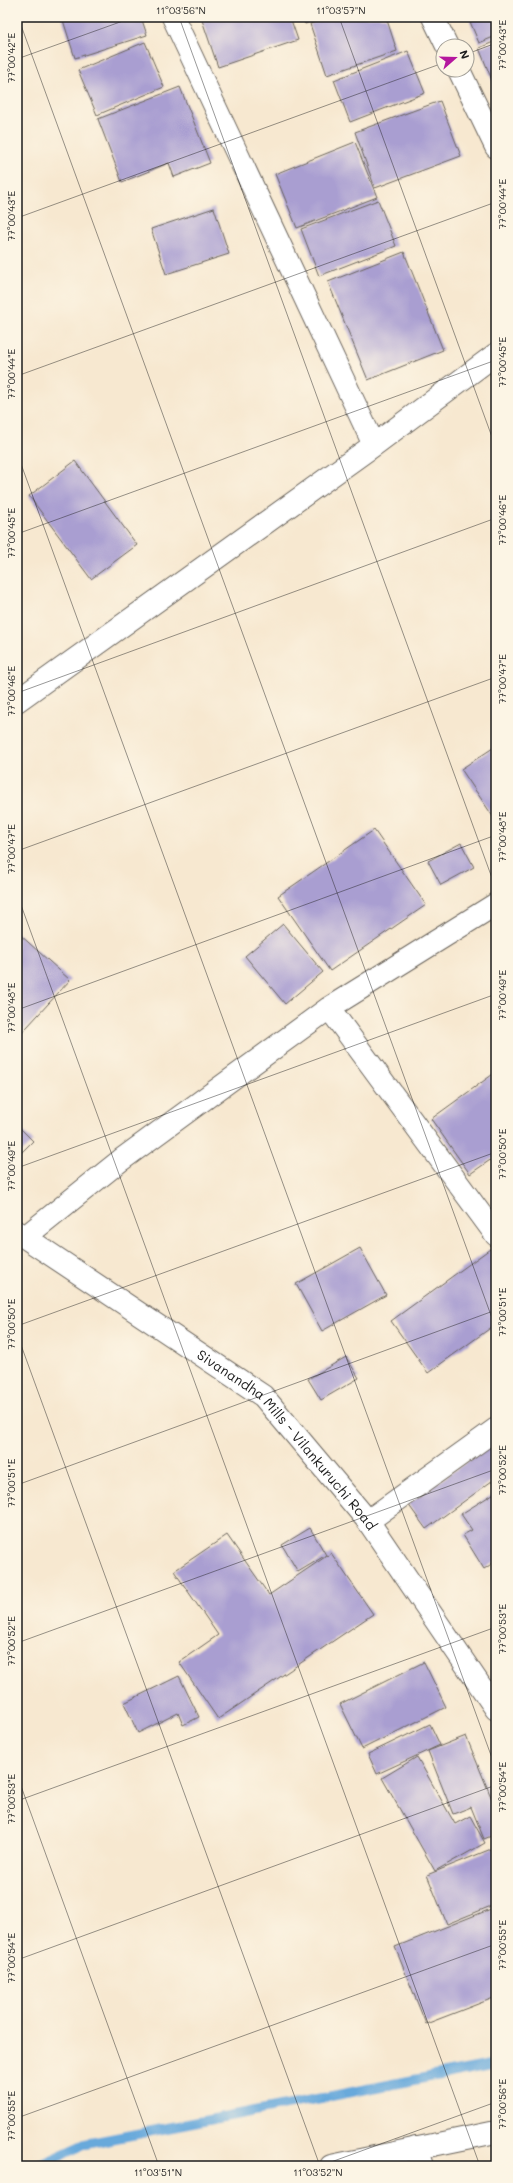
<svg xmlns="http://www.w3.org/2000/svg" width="513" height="2183" font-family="Mali,sans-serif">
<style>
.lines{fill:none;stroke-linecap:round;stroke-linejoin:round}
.stream{stroke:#67a9db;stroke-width:10}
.building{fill:#a99ed1}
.street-casing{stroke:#69635b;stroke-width:24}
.secondary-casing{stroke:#69635b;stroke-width:24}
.street{stroke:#fff;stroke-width:22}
.secondary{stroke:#fff;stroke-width:22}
.ticks{fill:none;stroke:#1c1c1c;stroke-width:1;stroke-opacity:0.45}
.labels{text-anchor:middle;stroke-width:3;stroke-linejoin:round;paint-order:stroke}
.street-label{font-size:14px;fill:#1c1c1c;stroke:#fcf5e5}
.neatline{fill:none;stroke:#1c1c1c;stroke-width:1.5}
.ticks-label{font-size:10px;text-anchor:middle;fill:#1c1c1c}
</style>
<rect width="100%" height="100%" fill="#fcf5e5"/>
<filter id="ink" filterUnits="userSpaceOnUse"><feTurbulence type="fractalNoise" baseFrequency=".025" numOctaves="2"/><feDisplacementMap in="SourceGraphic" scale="8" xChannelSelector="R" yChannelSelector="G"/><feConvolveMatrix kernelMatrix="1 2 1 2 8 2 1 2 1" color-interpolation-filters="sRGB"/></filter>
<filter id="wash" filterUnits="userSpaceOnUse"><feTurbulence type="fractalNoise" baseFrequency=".012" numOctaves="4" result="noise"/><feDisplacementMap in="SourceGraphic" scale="16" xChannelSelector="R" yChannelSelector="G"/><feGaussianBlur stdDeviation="0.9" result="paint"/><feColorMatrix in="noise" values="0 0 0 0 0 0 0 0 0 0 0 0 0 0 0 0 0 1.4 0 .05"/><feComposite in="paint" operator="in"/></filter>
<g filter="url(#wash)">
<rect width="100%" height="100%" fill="#f7e8d0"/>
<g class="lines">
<path class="stream" d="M37,2166L85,2144L496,2064"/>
</g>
<g id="blocks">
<path class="building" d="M62,17H141L147,35L75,58Z
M201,17H290L298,40L218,67Z
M302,17H323L305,24Z
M330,17H386L397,51L327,75L310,24Z
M468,17H496V36L479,43Z
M496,41V90L479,48Z
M145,42L164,87L97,115L78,70Z
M408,51L425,93L350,122L334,80Z
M180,87L210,163L174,177L169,163L122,182L98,119Z
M440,101L461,156L375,188L355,132Z
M355,142L377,197L297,228L275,174Z
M378,200L396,246L319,276L301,229Z
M214,208L229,254L166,274L151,229Z
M404,252L443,350L368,380L328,282Z
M75,461L137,545L91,579L29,496Z
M496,746V821L461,769Z
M374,830L426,905L330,971L278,896Z
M461,843L474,867L441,885L428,861Z
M283,924L323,972L285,1004L245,956Z
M18,933L70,980L17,1038V935Z
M496,1072V1156L470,1174L431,1119Z
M17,1125L33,1141L17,1157Z
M360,1248L386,1295L322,1331L296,1284Z
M490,1249L496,1256V1324L428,1373L391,1321Z
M346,1357L359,1378L321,1400L308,1379Z
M489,1446L496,1455V1478L426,1529L408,1504Z
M496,1492V1561L484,1569L463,1535L472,1530L461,1514Z
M310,1528L326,1555L298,1572L282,1545Z
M227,1535L269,1595L331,1553L373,1614L218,1719L179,1662L218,1635L174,1571Z
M424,1662L446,1707L362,1749L340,1704Z
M179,1676L199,1717L183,1725L178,1713L138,1733L124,1703Z
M430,1724L440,1745L377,1774L368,1754Z
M466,1736L496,1809V1834L484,1839L471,1807L453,1814L428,1751Z
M417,1757L455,1824L470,1816L485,1843L435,1871L382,1778Z
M496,1847V1904L447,1924L427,1875Z
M496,1907V1997L426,2024L395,1947Z"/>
</g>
</g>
<g filter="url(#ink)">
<use href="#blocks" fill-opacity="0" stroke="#69635b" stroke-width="1"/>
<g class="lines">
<defs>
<path id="street" d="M173,17L374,445
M433,17L447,46
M459,70L496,147
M17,701L374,445L496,354
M329,1008L496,1235
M25,1237L121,1160L329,1008L496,904
M368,1521L496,1429
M416,2148L422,2166"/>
<g id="secondary">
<path id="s1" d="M17,1232L263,1396L368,1521L496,1709"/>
<path d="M331,2166L496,2132"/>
</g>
</defs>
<use href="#street" class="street-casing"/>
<use href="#secondary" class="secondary-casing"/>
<use href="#street" class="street"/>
<use href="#secondary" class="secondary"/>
</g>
</g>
<path class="ticks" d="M18,17L496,1329M179,17L496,889M339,17L496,448M467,54L496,43M17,59L134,17M17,218L443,63M17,376L496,202M17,453L496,1769M17,534L496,360M17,693L496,518M17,851L496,677M17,894L480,2166M17,1010L496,835M17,1168L496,994M17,1326L496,1152M17,1334L320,2166M17,1485L496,1310M17,1643L496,1469M17,1775L159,2166M17,1801L496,1627M17,1960L496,1785M17,2118L496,1944M320,2166L496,2102"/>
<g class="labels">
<g class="street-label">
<text dy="5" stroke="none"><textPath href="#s1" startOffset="343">Sivanandha Mills - Vilankuruchi Road</textPath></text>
</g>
</g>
<rect width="513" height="2183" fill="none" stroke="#fcf5e5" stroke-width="44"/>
<g transform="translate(455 58) rotate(70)"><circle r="19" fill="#fcf5e5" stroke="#a29e95"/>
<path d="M0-3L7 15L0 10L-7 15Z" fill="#b5179e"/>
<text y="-6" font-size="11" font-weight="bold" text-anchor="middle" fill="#1c1c1c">N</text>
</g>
<rect x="22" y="22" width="469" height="2139" class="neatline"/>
<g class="ticks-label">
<text x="181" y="14">11°03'56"N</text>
<text x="341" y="14">11°03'57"N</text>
<text transform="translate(502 45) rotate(-90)" y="4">77°00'43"E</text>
<text transform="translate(11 58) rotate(-90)" y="4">77°00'42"E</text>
<text transform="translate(502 204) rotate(-90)" y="4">77°00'44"E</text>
<text transform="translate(11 216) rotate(-90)" y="4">77°00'43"E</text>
<text transform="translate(502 362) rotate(-90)" y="4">77°00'45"E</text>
<text transform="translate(11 374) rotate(-90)" y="4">77°00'44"E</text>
<text transform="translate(502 520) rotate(-90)" y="4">77°00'46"E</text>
<text transform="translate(11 533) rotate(-90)" y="4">77°00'45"E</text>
<text transform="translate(502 679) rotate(-90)" y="4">77°00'47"E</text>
<text transform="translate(11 691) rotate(-90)" y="4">77°00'46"E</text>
<text transform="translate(502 837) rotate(-90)" y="4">77°00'48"E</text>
<text transform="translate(11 849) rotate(-90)" y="4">77°00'47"E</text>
<text transform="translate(502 995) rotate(-90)" y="4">77°00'49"E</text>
<text transform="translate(11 1008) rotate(-90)" y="4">77°00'48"E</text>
<text transform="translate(502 1154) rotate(-90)" y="4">77°00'50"E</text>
<text transform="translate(11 1166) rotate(-90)" y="4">77°00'49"E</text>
<text transform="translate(502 1312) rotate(-90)" y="4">77°00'51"E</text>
<text transform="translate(11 1324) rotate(-90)" y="4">77°00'50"E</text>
<text transform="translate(502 1470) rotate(-90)" y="4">77°00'52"E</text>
<text transform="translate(11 1483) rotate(-90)" y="4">77°00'51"E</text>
<text transform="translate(502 1629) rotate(-90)" y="4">77°00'53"E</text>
<text transform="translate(11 1641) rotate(-90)" y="4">77°00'52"E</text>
<text transform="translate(502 1787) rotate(-90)" y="4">77°00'54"E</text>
<text transform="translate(11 1799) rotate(-90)" y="4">77°00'53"E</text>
<text transform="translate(502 1945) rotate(-90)" y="4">77°00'55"E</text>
<text transform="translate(11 1958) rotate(-90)" y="4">77°00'54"E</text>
<text transform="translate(502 2104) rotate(-90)" y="4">77°00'56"E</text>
<text transform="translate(11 2116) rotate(-90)" y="4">77°00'55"E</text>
<text x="158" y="2176">11°03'51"N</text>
<text x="318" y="2176">11°03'52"N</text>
</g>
</svg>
